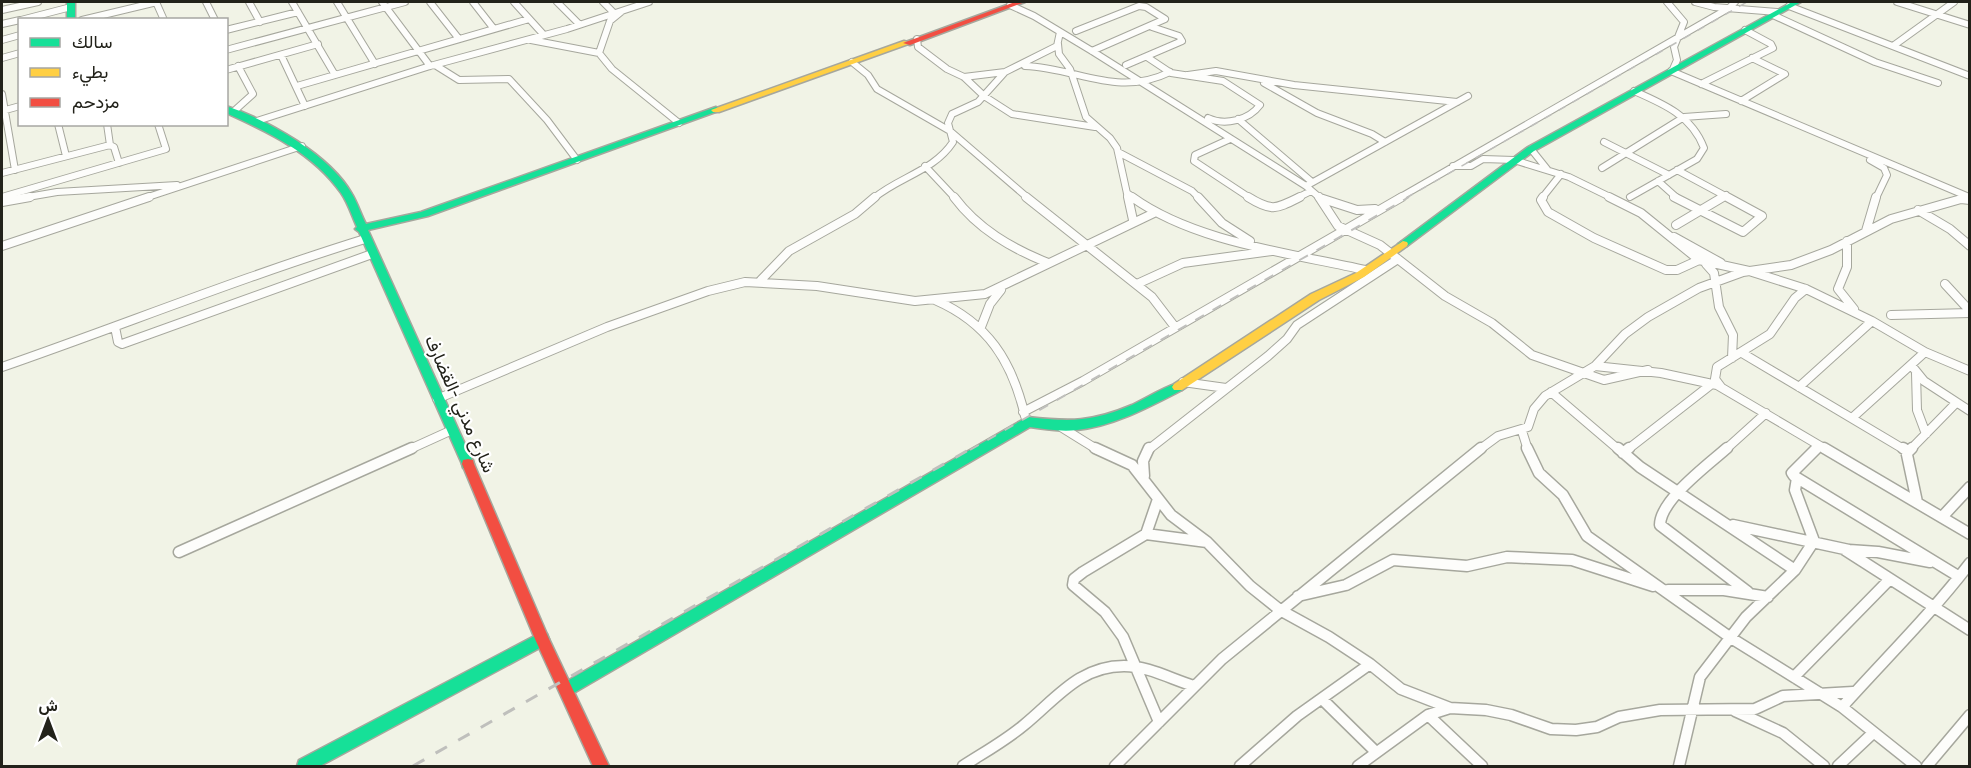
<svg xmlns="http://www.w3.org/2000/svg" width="1971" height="768" font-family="'Fira Sans',Vazirmatn,sans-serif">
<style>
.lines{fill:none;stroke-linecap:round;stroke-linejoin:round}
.street-far2-casing{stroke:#a6a79d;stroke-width:8}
.street-far1-casing{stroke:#a6a79d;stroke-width:10}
.street-casing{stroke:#a6a79d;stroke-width:13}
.fast-casing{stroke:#a6a79d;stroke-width:3}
.slow-casing{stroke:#a6a79d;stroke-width:3}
.jam-casing{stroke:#a6a79d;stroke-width:3}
.street-far2{stroke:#fdfdfb;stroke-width:6}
.street-far1{stroke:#fdfdfb;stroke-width:8}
.street{stroke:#fdfdfb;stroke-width:10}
.fast{fill:#16e098;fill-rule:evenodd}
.slow{fill:#ffcf43;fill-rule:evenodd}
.jam{fill:#f24e42;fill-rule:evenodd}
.rail-far2{stroke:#bfbfbc;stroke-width:1.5;stroke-dasharray:8 8;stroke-linecap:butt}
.rail-far1{stroke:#bfbfbc;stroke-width:2;stroke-dasharray:10 10;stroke-linecap:butt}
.rail{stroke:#bfbfbc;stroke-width:3;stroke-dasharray:13 13;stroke-linecap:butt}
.labels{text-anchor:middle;stroke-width:4.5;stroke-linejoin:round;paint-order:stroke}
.street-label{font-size:18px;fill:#22221a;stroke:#fff}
</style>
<rect width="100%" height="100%" fill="#f1f3e6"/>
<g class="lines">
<defs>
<path id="street-far2" d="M156,2L164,20
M206,2L215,20
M249,2L260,22
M292,2L335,75
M337,2L375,64
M382,2L430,66
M430,2L459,39
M473,2L494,29
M514,2L543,34
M557,2L579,24
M603,2L613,12
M1667,2L1684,22L1674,47L1677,60L1673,69
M1695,2L1714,7L1777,12
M1897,2L1970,25
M1010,5L1034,16L1092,51L1306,186L1320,198
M1789,6L1970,76
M2,10L38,2
M1773,15L1875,62L1938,83
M21,20L71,7
M82,20L157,2
M2,24L20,20
M226,30L298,12
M1076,31L1139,6L1146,7L1165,19L1092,51
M917,39L918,47L947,69L964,77L984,96L1012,114L1095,127
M2,40L20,35
M531,40L599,53L612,69L679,123
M1058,44L1059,54L1070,69L1086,117L1110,138L1117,148L1128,198
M1893,46L1954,2
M226,50L405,2
M599,53L610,21L621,12
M281,55L305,106
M1147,57L1171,73L1223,81L1260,105C1249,120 1225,126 1208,118
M2,58L20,53
M852,62L868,75L877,89L950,131L1028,198
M435,65L459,80L509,79L547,120L577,160
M1126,65L1182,41L1179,36L1152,27
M1025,66C1078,68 1117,98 1170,72
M226,70L318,44
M1671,71L1969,197
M1188,75L1216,71L1294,85L1457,102
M964,77L1005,72
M1264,83L1317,113L1372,134L1385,142
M1701,84L1773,48L1771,44L1745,30
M297,86L529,19
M2,94L15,170
M1741,101L1785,74L1752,58
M2,111L20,106
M233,112L253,94L238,66
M1238,119L1312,182
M254,122L430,66L567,29L649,2
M58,124L66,156
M107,124L110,145L114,147L119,163
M1230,139L1195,155L1194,161L1250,198
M1604,142L1669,175
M1531,149L1547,169
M1118,152L1192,191L1199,198
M1870,160L1884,168L1887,175L1876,198
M925,166L955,198
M1453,166H1471L1483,159L1514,160L1569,177L1612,198
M1602,168L1684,117L1726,114
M1677,170L1729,198
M2,173L110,145
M1658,181L1677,198
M1306,186L1468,96
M1127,193L1134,198
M2,197L166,149L158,124
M1630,197L1697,159L1704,148C1692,116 1664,104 1634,91
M22,198L57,192L177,185
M145,198L302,146
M874,198C899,177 934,171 953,142L948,123L952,114L978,102L1005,72L1057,46L1060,32
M1297,198L1311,191
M1399,198L1729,8L1735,2
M1542,198L1561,174
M1720,198L1726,195"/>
<path id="street-far1" d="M954,197C978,229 1011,248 1048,263
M1026,197L1152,297L1175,327
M1128,197L1133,220
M1132,197C1194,242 1290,253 1365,270
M1198,197L1222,223L1250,241
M1248,197C1272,212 1276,209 1300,197
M1319,197L1338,226L1380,245L1445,296L1492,323L1532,355L1604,380L1648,370
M1543,197L1541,200L1548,212L1594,238L1666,270H1677L1699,260
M1609,197L1641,213L1699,260L1749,271L1806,289L1872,321L1925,352L1970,371
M1674,197L1743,232L1762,216L1727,197
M1320,198L1357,210L1375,209
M2,202L30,197
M1918,210L1950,229L1970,246
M1676,225L1723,197
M1866,231L1876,197
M1674,237L1721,263
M1847,241V267L1838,289L1854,309
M2,246L149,197
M1706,264L1714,273L1719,307L1733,335L1732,358
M761,280L789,251L855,214L875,197
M1137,284L1183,263L1272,251
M1945,284L1970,311
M935,300C988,323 1012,361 1025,416
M1891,315L1970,313
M115,327L118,342L122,344L372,254
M981,327L990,304L1001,290
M1742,353L1905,450
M1911,365L1924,381L1970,411
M1595,366L1661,373L1717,385L1827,450
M2,367C123,325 242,277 365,239
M1916,373L1917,410L1926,434
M1183,382L1226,388
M1721,387L1715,379L1717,367L1770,334L1795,298L1806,289
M1799,387L1872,321
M1551,392L1619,450
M437,399L607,327L708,291L745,282L817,286L915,301L985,294L1154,213
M1023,412L1083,381L1402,197
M1852,418L1925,352
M1061,427L1098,450
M1522,431L1528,450
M408,450L452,430
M1148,450L1268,356L1287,339L1297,325L1398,259
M1479,450L1498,436L1528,427L1534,409L1545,396L1595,366L1625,334L1648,317L1699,288L1743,272L1791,265L1831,250L1891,219L1961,199L1970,200
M1627,450L1713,383
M1725,450L1766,413
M1815,450L1819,446
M1910,450L1956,403"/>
<path id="street" d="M1095,448L1132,465L1171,515L1207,542L1250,586L1280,610L1329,637L1370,664L1401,689L1450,708L1486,710L1511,715L1551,729L1576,730L1597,727L1619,717L1660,710L1755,709L1783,696L1853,692
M1527,448L1539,473L1563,495L1587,536L1731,638L1842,707L1916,766
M1618,448L1640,467L1795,570
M1727,448C1709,464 1660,500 1660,525L1748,592
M1817,448L1792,473L1794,476L1958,576
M1824,448L1970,534
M1903,448L1906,450L1917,502
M1908,452L1912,448
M1623,453L1629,448
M1144,476L1143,461L1149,448
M1158,499L1146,534L1083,572L1074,579L1073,585L1105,612L1123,637L1159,722
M1943,516L1970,487
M1733,525L1849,550L1878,552L1930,562
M1146,534L1207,542
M1845,550L1970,630
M179,552L412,448
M1668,590H1724L1768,597
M1298,596L1346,585L1393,560L1467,566L1507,557L1572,560L1653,586
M1794,677L1890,579
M1323,700L1376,752
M1842,707C1885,659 1931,614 1970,563
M1735,711L1783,733L1824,766
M1428,715L1482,766
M963,766C983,753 1005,741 1024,725C1056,699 1079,666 1124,666C1148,666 1171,679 1194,686
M1115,766L1222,659L1481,448
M1240,766L1297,716L1370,664
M1358,766L1428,715L1450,708
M1679,766L1700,677L1746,617L1795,570L1814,541L1795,490L1797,478
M1838,766L1873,733
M1927,766L1970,715"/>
<path id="fast" d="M67,2H75V20H67Z
M1792,2H1801L1534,151L1407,246H1399L1398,244L1528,147Z
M226,106C268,120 330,155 352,194C358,204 361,215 366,224L421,212L713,108L716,107L721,110L428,216L368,230L474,464L473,468H463L462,464L359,232L355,229L357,227C352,216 348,203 341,193C313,153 268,132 226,113Z
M1178,383L1182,384L1184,387L1182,390C1149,407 1114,426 1077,430C1061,432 1046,429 1030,427L572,694L567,696L562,694L559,689L562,684L1024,419L1028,417C1070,422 1092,422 1132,405C1147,398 1162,388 1178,383Z
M542,632L547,634L549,639L547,644L320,766H297L299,760Z"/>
<path id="slow" d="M904,41L911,43L719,112H713L711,110Z
M1403,241L1407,242L1408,244L1407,246L1364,277L1319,300L1182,390H1174L1172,387L1174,384L1311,294L1356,273Z"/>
<path id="jam" d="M1015,2H1025L910,45L903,43Z
M468,459L473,460L474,464L549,639L609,766H593L535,639L462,464L463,460Z"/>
</defs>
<use href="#street-far2" class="street-far2-casing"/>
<use href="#street-far1" class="street-far1-casing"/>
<use href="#street" class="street-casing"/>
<use href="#fast" class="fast-casing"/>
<use href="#slow" class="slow-casing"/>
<use href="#jam" class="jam-casing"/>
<use href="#street-far2" class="street-far2"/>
<use href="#street-far1" class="street-far1"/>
<use href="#street" class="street"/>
<use href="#fast" class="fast"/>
<use href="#slow" class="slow"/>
<use href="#jam" class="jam"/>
<path class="rail-far2" d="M1406,198L1747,2"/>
<path class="rail-far1" d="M970,450L1409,197"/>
<path class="rail" d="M413,766L972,448"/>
</g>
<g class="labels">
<g class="street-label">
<text transform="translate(460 404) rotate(66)" y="6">شارع مدني -القضارف</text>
</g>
</g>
<rect width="1971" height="768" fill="none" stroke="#22221a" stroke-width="6"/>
<rect x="18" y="18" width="210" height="108" fill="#ffffff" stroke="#a7a7a3" stroke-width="1.5"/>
<rect x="30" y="38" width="30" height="9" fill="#16e098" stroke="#a7a7a3" stroke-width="1.5"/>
<text x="72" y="48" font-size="18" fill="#22221a">سالك</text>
<rect x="30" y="68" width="30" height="9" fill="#ffcf43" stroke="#a7a7a3" stroke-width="1.5"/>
<text x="72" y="78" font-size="18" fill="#22221a">بطيء</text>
<rect x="30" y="98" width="30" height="9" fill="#f24e42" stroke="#a7a7a3" stroke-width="1.5"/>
<text x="72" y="108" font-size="18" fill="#22221a">مزدحم</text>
<g transform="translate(48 720)" stroke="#ffffff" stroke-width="4.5" paint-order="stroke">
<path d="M0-4.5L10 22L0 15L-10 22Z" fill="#22221a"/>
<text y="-9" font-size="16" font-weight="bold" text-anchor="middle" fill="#22221a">ش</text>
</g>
</svg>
